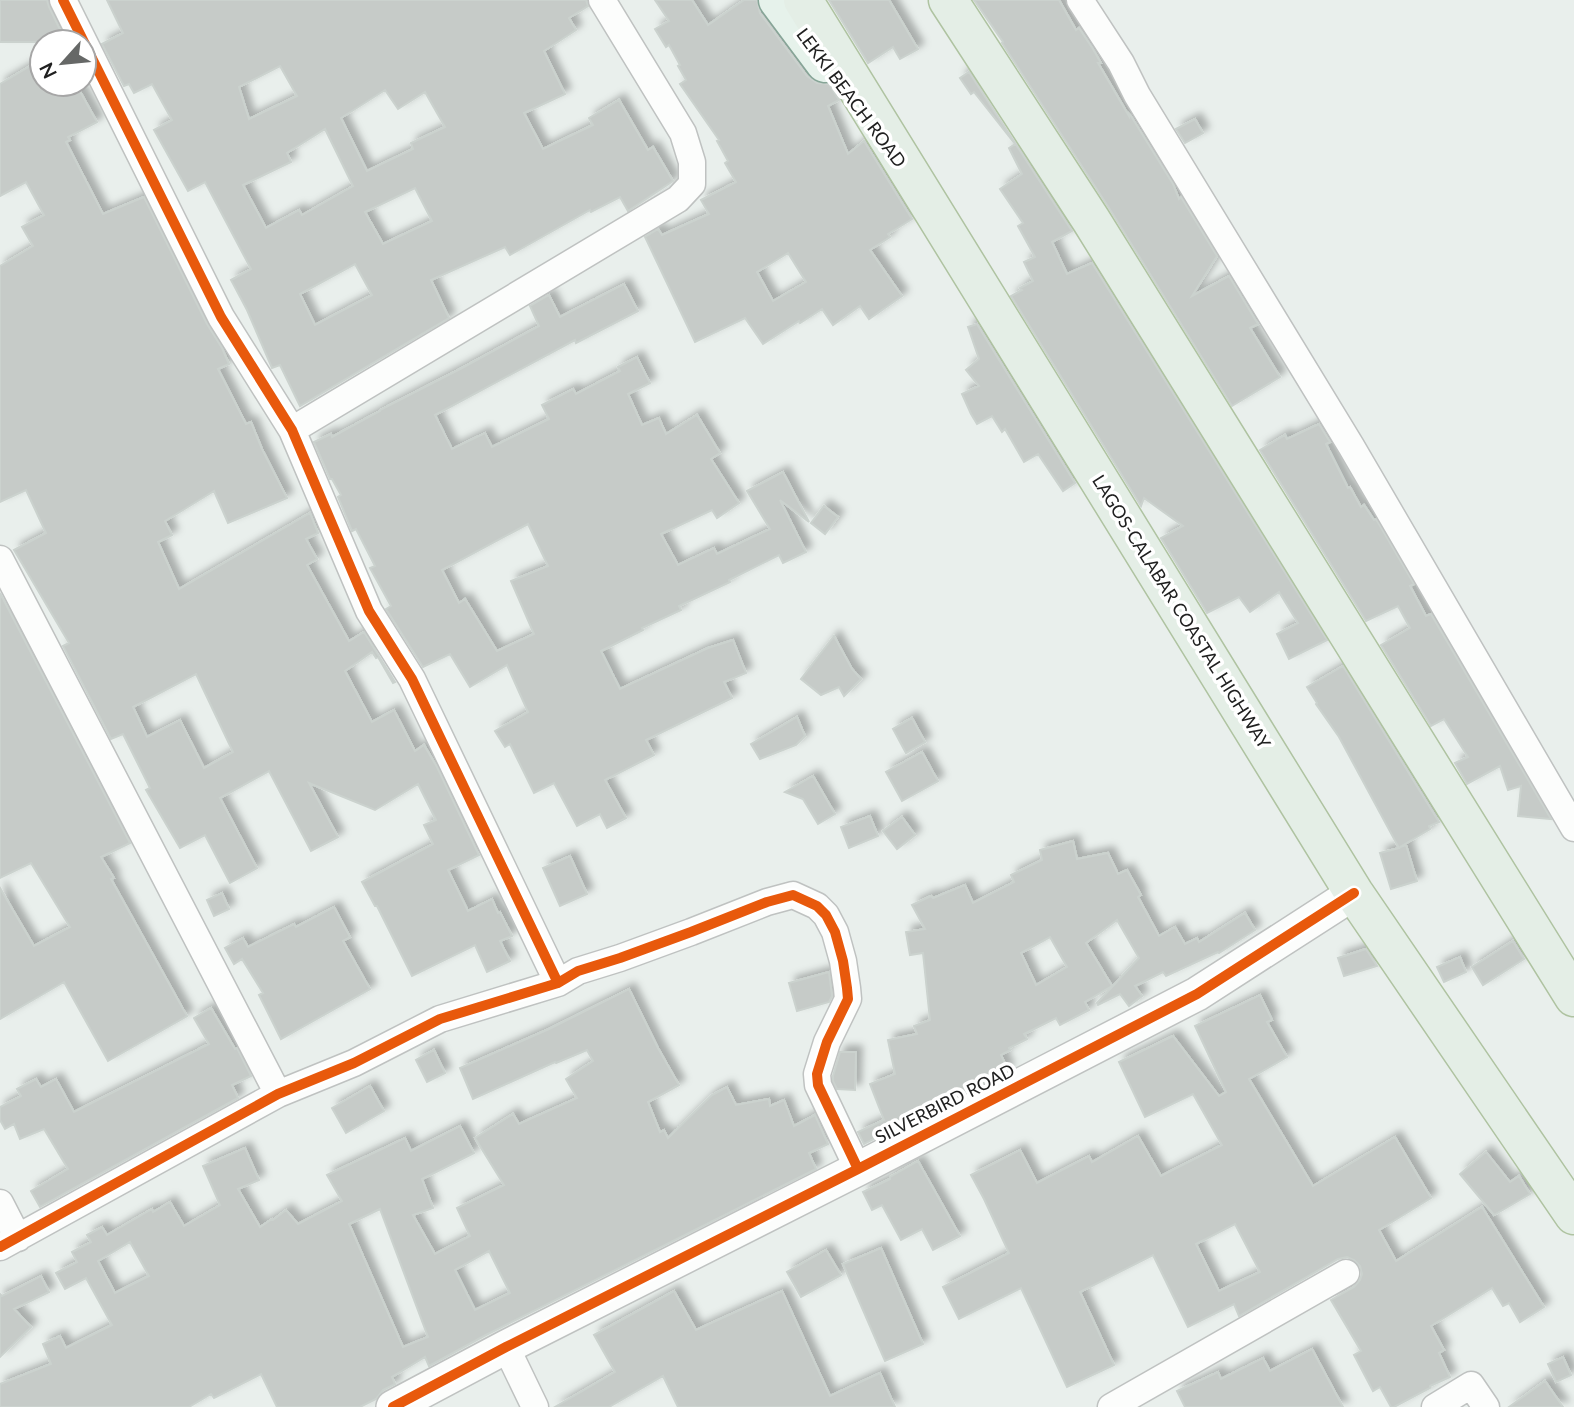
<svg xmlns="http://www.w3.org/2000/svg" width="1574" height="1407" font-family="Lato,sans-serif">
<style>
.building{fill:#c6cbc8;stroke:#cbd2ce;stroke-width:2;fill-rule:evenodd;filter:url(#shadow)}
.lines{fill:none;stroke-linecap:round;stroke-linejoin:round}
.minor-casing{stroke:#bfc2c1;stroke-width:29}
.tertiary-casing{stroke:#bfc2c1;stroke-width:36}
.primary-casing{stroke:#86a597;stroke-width:41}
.trunk-casing{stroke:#afc3a1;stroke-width:41}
.minor{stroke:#fcfdfc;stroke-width:26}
.tertiary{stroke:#fcfdfc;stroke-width:33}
.primary{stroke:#e6f2eb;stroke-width:38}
.trunk{stroke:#e4eee6;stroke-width:38}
.cycleway-casing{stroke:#fff;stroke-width:15}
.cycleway{stroke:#e8590c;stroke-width:10}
.labels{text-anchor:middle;stroke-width:7;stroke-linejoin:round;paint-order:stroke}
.street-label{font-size:18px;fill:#202020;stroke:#fff}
</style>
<defs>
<filter id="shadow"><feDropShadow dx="6" dy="-6" stdDeviation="3.5" flood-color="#0004"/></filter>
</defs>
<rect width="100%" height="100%" fill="#e9efec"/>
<path class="building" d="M0,0H47L49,7L66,42H0Z
M107,0H586L588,6L569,18L576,30L544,51L565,94L524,113L543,149L593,125L589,118L619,100L648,150L653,147L673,181L628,211L620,197L591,212L590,210L510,255L505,247L431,280L449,318L300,406L280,365L272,368L247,310L231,280L251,269L205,182L188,191L154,130L172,120L152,84L134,93L129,84L124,86L102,44L123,33ZM280,66L297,96L249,119L239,87ZM385,90L398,109L425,92L445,127L411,143L413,149L367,171L341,118ZM325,129L353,186L302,215L299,210L266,228L243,185L291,162L287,153ZM415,188L432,221L383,244L365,212ZM355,264L372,295L315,325L300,294Z
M655,0H692L708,25L744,0H757L760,13L807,76L817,83L829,84L839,100L828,106L848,154L864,141L912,219L888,234L890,237L870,250L902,296L869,319L860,306L833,325L822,309L800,323L799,321L763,344L745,318L695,342L645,237L658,229L662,235L709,214L701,200L736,182L725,163L728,161L717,141L719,140L680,84L686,80L678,66L680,65L669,45L666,47L655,29L669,21ZM788,253L806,282L773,301L757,272Z
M829,0H889L918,49L900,59L893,47L868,63Z
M974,0H1059L1076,30L1079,28L1093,49L1101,63H1098L1129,116V114L1131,116L1173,184L1179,199L1181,197L1217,256L1192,296L1229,276L1258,324L1250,328L1280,377L1232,406L1109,208L1002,43L1003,42Z
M42,59V84H76L97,122L68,137L70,140L66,142L103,214L144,197L207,324L222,348L229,364L218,369L246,424L251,422L262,449L287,498L228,523L214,491L165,521L172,535L158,542L179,589L310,513L318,533L306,539L317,559L307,565L349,641L364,632L395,682L393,683L378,657L376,658L372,652L345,671L372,722L394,710L415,751L424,745L437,767L479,855L448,870L468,911L492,899L498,913L500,912L512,936L500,941L510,961L487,972L475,945L412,976L377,906H375L362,882L433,844L424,825L436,820L418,784L375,810L309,783L338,837L311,851L269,771L220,798L257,868L230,883L205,835L180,848L146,790L150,788L123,734L111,739L63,646L69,643L14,550L46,533L26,490L0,502V266L33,246L22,227L44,215L26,182L0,196V84ZM196,674L233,752L204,768L180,720L147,737L133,707Z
M969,72L1072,231L1052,242L1067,274L1092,263L1327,640L1289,659L1277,634L1298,623L1279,592L1250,612L1239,597L1207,613L1161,538L1183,526L1144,498L1141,506L1011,296L1022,290L1020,288L1033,281L1024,262L1035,257L1018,226L1023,223L1000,189L1022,174L1009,148L1015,144L974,92L971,94L960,78Z
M1195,119L1203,133L1185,143L1176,129Z
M624,284L638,311L576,343L575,340L435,415L452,449L485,433L492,447L549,419L542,405L573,389L576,394L620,371L618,367L637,357L650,383L628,394L642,425L659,418L666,434L697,415L720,453L711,459L739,503L717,518L712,510L661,534L678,565L714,548L717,554L770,529L747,491L783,472L809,522L780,500L806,552L783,563L779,555L729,580L730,582L679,606L681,610L642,628L643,630L601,651L620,689L708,648L733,640L746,673L724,682L732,698L646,740L654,755L605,780L626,818L607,828L600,814L577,826L554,783L534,793L510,744L505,747L495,731L528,712L507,665L470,687L450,654L423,667L386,609L391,606L370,568L375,566L356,529L352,531L338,497L341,495L332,479H330L314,442L331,434L332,437L380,411V410L462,368L539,326L530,306L547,296L549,295L560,317ZM528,524L548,566L511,581L534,634L497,651L465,599L459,603L442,570Z
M977,324L1075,483L1063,491L1038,454L1024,462L1005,429L1002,432L992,416L977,424L971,414L962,394L979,386L966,370L979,359L968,327Z
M1319,424L1330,442L1326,444L1348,488L1350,487L1361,507L1364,505L1374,520L1376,519L1414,584L1410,586L1426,616L1431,614L1551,819L1518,816L1521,786L1508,790L1500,766L1467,784L1455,763L1468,757L1444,719L1431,726L1381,645L1410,628L1398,606L1366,621L1260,450L1285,435L1287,439Z
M824,506L838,517L825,534L811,523Z
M0,593L130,843L101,857L114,878L111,879L187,1016L108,1061L64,982L0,1019V888L34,946L70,927L31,863L0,878Z
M834,636L852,669L861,679L844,696L839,687L821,695L801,679Z
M1343,666L1439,822L1429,826L1430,829L1400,847L1406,845L1417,881L1391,889L1380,853L1399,848L1339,737L1316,704L1317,703L1307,687Z
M797,717L805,736L796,745L760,759L751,744Z
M912,718L925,742L906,753L893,729Z
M922,752L938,781L902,801L886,772Z
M813,776L835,814L818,824L803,799L785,792Z
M870,816L878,836L849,848L841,827Z
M902,817L915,835L897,849L883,831Z
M1073,841L1077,859L1108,853L1118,874L1127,870L1141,895L1138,897L1159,936L1175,927L1185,944L1197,938L1199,942L1245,913L1255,930L1219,953L1218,952L1166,976L1163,972L1135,986L1142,996L1129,1006L1120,994L1098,1005L1097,1003L1139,958L1117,920L1086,943L1112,986L1085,1002L1089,1010L1060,1025L1056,1018L1024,1034L1027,1039L1009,1048L1010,1050L1001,1055L1008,1070L864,1144L858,1132L884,1120L870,1084L895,1074L888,1040L917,1034L914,1026L930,1020L923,953L910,955L906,932L925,929L912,905L931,896L933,898L965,885L973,903L1014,882L1011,875L1042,860L1040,850ZM1050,937L1067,967L1036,985L1021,953Z
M570,856L587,894L560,906L543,868Z
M222,893L229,909L214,916L207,900Z
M334,907L350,937L343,941L370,989L281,1039L259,995L263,993L242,959L234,964L225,948L243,938L248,947L294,924L296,927Z
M1513,941L1524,959L1483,985L1472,967Z
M1366,949L1377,966L1344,976L1338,958Z
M1460,957L1466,972L1444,982L1437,967Z
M829,972L832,996L829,1002L797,1011L789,983Z
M629,989L658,1048L679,1085L648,1102L660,1132L664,1130L668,1138L712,1095L727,1087L736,1105L769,1099L770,1106L784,1100L794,1126L815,1115L828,1144L809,1153L816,1169L484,1336L429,1366L425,1357L392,1377L395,1384L383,1390L376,1399L360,1407H277L261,1374L214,1398L211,1394L189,1407H0V1384L51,1364L43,1344L60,1336L66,1348L112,1325L86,1278L65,1289L56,1273L77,1262L72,1252L91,1242L87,1235L102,1227L107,1235L152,1209L153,1212L170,1202L184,1226L220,1205L203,1166L245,1148L259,1180L238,1189L260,1227L272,1219L273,1220L286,1210L298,1224L342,1201L327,1175L405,1138L411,1151L460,1126L474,1153L422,1179L433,1208L413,1215L435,1254L470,1236L457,1208L504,1185L475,1138L513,1114L519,1124L577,1098L566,1079L593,1061L587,1050L556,1063L555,1062L473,1099L460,1068L549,1029ZM380,1209L428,1337L403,1347L349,1224ZM130,1242L149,1276L115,1293L98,1261ZM489,1251L510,1293L475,1310L455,1270Z
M1260,995L1272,1020L1267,1022L1287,1057L1249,1079L1313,1186L1395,1137L1431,1198L1379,1230L1396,1261L1482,1207L1544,1307L1520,1322L1509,1303L1503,1306L1492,1288L1431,1326L1444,1350L1439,1353L1450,1377L1430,1386V1388L1394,1407H1391L1380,1387L1373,1391L1354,1355L1361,1351L1331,1300L1354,1287L1360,1280L1362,1274L1360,1266L1354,1260L1347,1257L1338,1259L1239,1316L1234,1304L1188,1327L1153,1255L1080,1292L1114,1365L1067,1387L1021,1288L959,1319L943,1287L1009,1253L984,1199L971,1175L1020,1150L1037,1183L1089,1156L1092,1162L1138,1136L1161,1176L1222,1145L1193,1094L1145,1117L1119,1062L1173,1036L1219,1096L1226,1092L1195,1026ZM1235,1224L1260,1272L1219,1291L1196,1244Z
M211,1008L235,1049L237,1048L251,1076L232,1085L238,1098L40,1207L31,1191L68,1169L44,1129L20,1139L14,1124L5,1129L0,1120V1107L21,1096L17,1089L36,1079L41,1087L56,1079L74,1112L209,1044L194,1018Z
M434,1050L445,1073L427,1082L416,1060Z
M840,1052H856L855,1090L837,1089L833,1081V1076Z
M370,1086L384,1111L346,1133L332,1108Z
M1486,1152L1510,1182L1519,1176L1530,1194L1494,1215L1460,1174Z
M918,1161L960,1236L933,1250L922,1229L901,1240L882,1205L872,1210L863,1192L890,1179V1177Z
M881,1248L923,1344L885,1361L843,1264Z
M826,1250L841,1275L801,1297L787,1272Z
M41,1276L49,1292L14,1309L31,1327L0,1357V1294L2,1296Z
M674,1291L696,1330L782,1291L830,1396L880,1373L895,1407H678L663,1376L609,1407H555L615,1372L594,1335Z
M1312,1349L1343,1407H1185L1177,1391L1218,1372L1221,1379L1263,1358L1270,1371Z
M1563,1357L1571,1375L1556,1382L1548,1364Z
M1545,1381L1563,1407H1509Z"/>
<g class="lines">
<defs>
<path id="minor" d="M63,0L221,317L292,430L369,611L412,679L558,983
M1080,0L1121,63L1137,95L1351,446L1574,828
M292,430L678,199L692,184V162L683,133L602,0
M0,559L278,1094
M0,1203L18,1238
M0,1247L278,1094L354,1063L440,1019L558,983L578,971L620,958L691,932L767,902L793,895L817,906L826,915L835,932L843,961L847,988L848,999L827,1042L817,1074L818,1085L858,1169
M506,1347L535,1407
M1111,1407L1346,1273
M1435,1407L1471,1385L1486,1407"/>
<path id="tertiary" d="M393,1407L506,1347L858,1169L1197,994L1354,893"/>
<path id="primary" d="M778,0L825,63"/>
<path id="trunk" d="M803,0L1354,893L1574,1215
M948,0L1091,220L1574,997"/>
</defs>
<use href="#minor" class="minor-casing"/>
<use href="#tertiary" class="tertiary-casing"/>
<use href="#primary" class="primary-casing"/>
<use href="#trunk" class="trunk-casing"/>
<use href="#minor" class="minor"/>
<use href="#tertiary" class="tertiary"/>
<use href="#primary" class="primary"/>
<use href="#trunk" class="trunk"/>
<defs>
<path id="cycleway" d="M63,0L221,317L292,430L369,611L412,679L558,983
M0,1247L278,1094L354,1063L440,1019L558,983L578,971L620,958L691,932L767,902L793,895L817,906L826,915L835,932L843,961L847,988L848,999L827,1042L817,1074L818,1085L858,1169
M393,1407L506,1347L858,1169L1197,994L1354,893"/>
</defs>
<use href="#cycleway" class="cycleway-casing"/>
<use href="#cycleway" class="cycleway"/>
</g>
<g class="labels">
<g class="street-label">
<text transform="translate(851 98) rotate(53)" y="6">LEKKI BEACH ROAD</text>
<text transform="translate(1181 612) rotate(58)" y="6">LAGOS-CALABAR COASTAL HIGHWAY</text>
<text transform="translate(945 1104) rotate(-27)" y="6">SILVERBIRD ROAD</text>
</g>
</g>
<g transform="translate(63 63) rotate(243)"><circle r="33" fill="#ffffff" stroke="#a6a6a6" stroke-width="2"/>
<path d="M0-5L12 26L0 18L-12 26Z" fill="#666867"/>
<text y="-10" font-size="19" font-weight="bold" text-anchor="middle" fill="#202020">N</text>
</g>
</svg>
